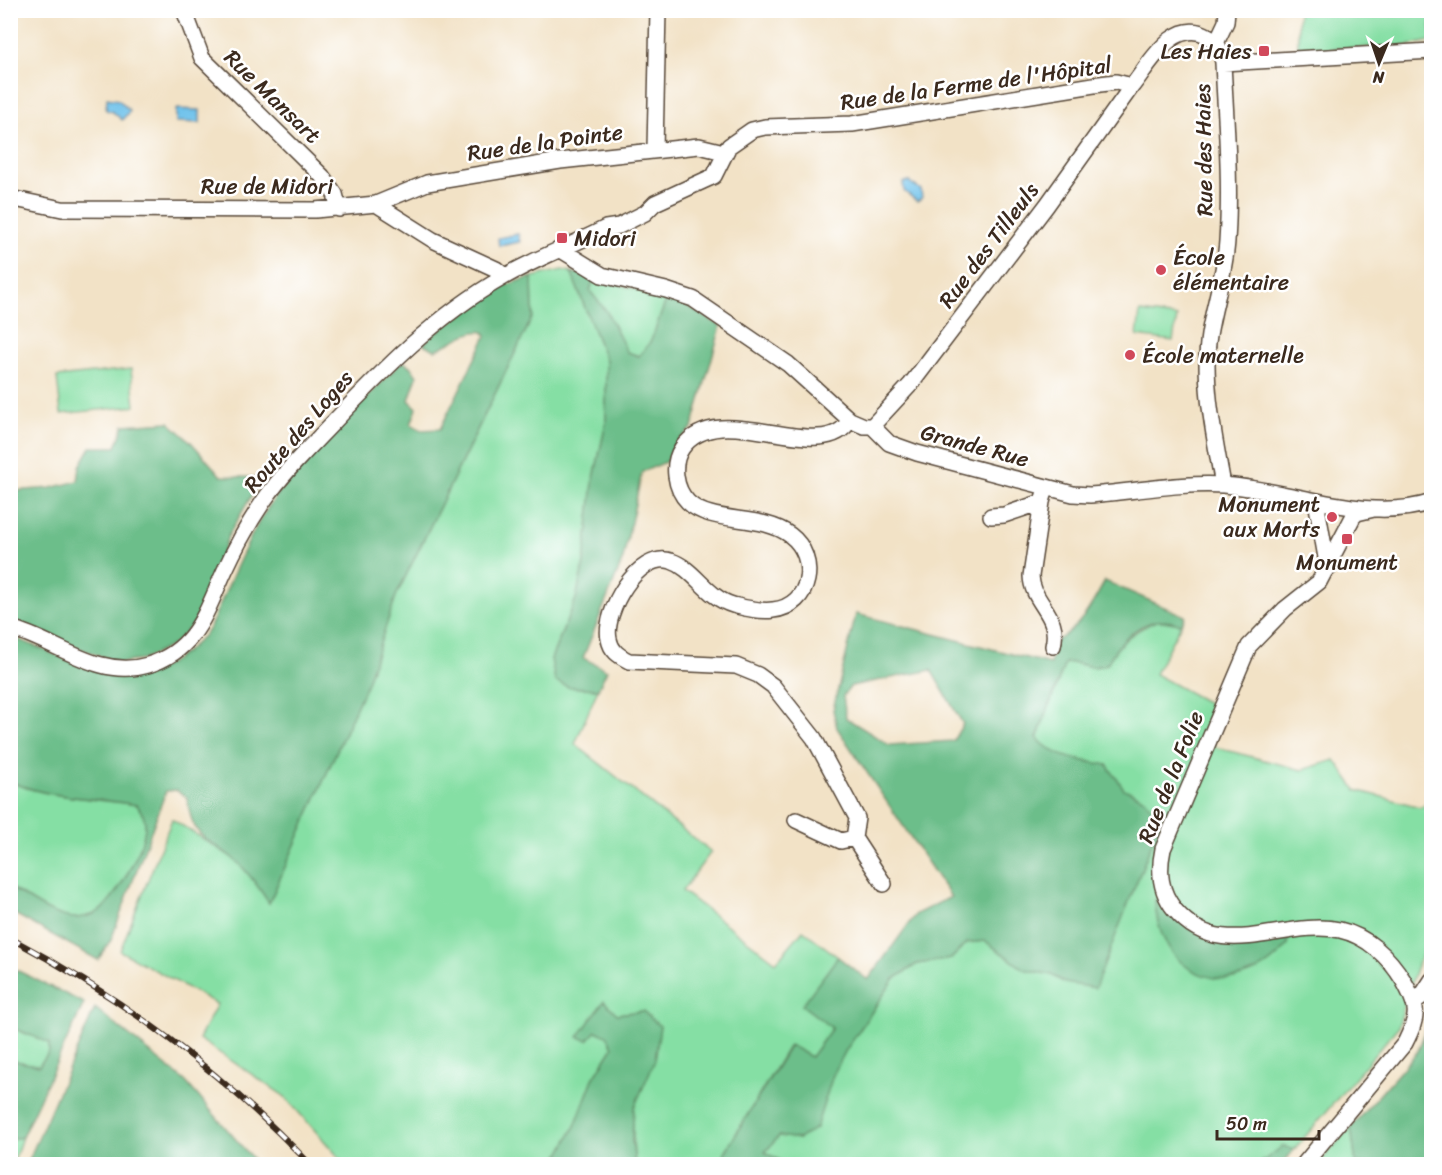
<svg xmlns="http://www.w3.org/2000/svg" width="1442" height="1175" font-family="Sriracha,sans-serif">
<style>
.green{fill:#85dfa4;stroke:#608461;stroke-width:1.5}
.forest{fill:#6cbe8a;stroke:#547454;stroke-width:1.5;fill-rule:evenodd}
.water{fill:#6fc2eb;stroke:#557684;stroke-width:1.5}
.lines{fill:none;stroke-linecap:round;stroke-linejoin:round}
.minor-casing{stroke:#564637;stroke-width:18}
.minor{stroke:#fff;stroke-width:15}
.rail-casing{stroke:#3b2a1e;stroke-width:6}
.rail{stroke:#fff;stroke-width:4;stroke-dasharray:11;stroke-linecap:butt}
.poi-dot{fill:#d1495b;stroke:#fff;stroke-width:2}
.labels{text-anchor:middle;stroke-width:5;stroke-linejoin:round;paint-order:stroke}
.poi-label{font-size:22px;fill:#3b2a1e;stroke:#fff;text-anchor:start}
.street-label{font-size:22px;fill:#3b2a1e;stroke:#fff}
</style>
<rect width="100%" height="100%" fill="#fff"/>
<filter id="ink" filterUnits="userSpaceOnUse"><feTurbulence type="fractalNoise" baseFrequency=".0167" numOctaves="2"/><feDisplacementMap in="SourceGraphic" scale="12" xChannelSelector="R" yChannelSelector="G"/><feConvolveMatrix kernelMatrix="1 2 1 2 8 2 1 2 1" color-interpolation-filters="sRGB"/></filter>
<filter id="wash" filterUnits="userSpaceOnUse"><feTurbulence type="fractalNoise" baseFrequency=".008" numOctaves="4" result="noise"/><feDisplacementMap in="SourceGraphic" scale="24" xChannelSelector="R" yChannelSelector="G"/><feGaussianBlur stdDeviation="1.35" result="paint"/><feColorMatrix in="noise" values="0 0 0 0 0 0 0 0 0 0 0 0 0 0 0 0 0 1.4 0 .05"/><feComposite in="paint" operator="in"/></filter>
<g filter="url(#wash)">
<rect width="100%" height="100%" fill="#f2e2c6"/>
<path class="green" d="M1298,11H1431V41L1407,46L1298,50Z
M562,270L571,272L606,361V423L593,483L584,563L576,599L551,659L568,687L598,689L575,744L711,852L682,891L776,962L803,930L838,957L832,1028L811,1057L789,1045L718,1164H635C629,1114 638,1062 643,1011L617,1014L607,1006L596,1031L608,1036L613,1047L593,1079L575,1126L555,1164H345L284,1096L199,1039L217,1004L120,951L172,819L235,859L252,877L269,903L366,685L396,596L533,316L532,277Z
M594,277L667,298L651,341L639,356L627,352L590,291Z
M1140,312L1177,317L1173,341L1137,336Z
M131,369L135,406L61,414L57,377Z
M1158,620L1181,624L1155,674L1214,706V747L1302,770L1335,760L1356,790L1420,807L1431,801V937L1416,968L1398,1027L1294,1150L1283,1147L1259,1164H786L765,1152L779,1136L799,1139L846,1050L894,979L917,964L951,959L966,943L985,941L1024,969L1052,975L1065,983L1128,899L1161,821L1145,799L1124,789L1107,765C1080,760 1056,759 1037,739L1065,663C1083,660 1085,672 1107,664C1119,641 1134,631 1158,620Z
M10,782C52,799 94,798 138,805C140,810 145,817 145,822C147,845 119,892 103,908C97,914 86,917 77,918C55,919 30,899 11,888Z
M10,1027L49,1043V1052L39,1066L11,1060Z
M1351,1127L1356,1164H1318Z
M22,1137L13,1164H11L10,1139Z"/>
<path class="forest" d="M571,272L594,277L590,291L607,312L627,352L639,356L651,341L667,298L680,302L721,326L692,428L675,444L666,462L642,472L623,559L583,658L607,670L598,689L568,687L555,681L551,659L576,599L584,563L593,483L606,423V361Z
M532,277L533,316L396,596L366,685L269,903C259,888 250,874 237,862C208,835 193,844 187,798L177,790L166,791L111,940L98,960L11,912L10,888C30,899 55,919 77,918C86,917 97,914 103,908C119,892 147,845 145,822C145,817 140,810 137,805C94,797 52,799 11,782V637C52,650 90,677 136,674C163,673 187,653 205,634C212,626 216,612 221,602C233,575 245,546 260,520C297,460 355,412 402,361L410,366L417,376L409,400L417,408L411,424L421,430L440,429L486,336L484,332C471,328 449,345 435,350L423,344L431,336L502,286Z
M169,422L191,442L221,476L262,478L228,536L203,614L173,645L143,660L119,663L11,623L10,515L14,491L51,488L78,481L80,466L91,447H116L124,425Z
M1105,581L1185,616L1181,624C1174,623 1164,620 1157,621C1134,625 1117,645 1107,664C1085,672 1083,660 1065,663L1037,738C1056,759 1080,760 1107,765L1124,789L1145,799L1161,820L1095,988L1065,983L1052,975L1024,969L985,941L966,943L951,959L917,964L894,979L846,1050L833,1075L816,1128L799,1139L779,1136L765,1152L786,1164H718L790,1045L811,1057L832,1028L802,1005L837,958L838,957L868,980L916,914L951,897L837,728L833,710L856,614L1050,664L1056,641C1080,628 1092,605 1105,581ZM931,670L963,724L953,741L889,745L846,718L843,696L851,686Z
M1161,895L1189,929L1288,936V945C1238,1006 1158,980 1155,900Z
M10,967L84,1003L22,1137L11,1139V1060L39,1066L49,1052V1043L11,1027Z
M604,1001L617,1014L643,1011L660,1026L655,1060L634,1108L632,1140L635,1164H555L575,1126L593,1079L613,1047L607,1036L596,1031L588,1040L578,1037Z
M95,1008L185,1081L253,1159L245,1164H27Z
M1431,1015V1164H1356L1351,1127L1418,1051Z
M1283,1146L1294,1150L1282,1164H1259Z"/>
<path class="water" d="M107,98L119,100L130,111L122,120L113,112L106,110Z
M176,109L200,110V123L176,122Z
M908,181L921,190L922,198L917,201L904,191L903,183Z
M518,234L520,242L499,246L498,238Z"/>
</g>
<g filter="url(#ink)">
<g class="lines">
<defs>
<path id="minor" d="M184,10L202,58L322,176L335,194L339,209
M1216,43L1226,22L1227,10
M1223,63L1432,51
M655,149L658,10
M10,198L62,209L315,210L376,204L433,240L496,269L504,276
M376,204L427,183L560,161L699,146L724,152
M563,251L602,275L666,290L693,299L788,364L850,420L864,426H872L889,443L917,453L1073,494L1090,495C1130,492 1184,482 1223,485C1290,489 1366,524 1432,502
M850,420C822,468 719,395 682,448C671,464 675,489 688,502C711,525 761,513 790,535C819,557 812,606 773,610C760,612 745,608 733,605C707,598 694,568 671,561C638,550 603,613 609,639C611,651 619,656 629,661L736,666L758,675L773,686L814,738L857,818L854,838
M872,426L911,384L1047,205L1132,86
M1046,488L1042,502L1031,576C1032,604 1061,614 1053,646
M1316,501L1328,569
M991,516L1004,515L1042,502
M10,628C56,640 98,680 148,665C197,650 206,611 225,570C236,546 250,521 265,499C283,473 307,450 329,427C382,371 435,316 504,277C536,258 573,245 606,228L619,226L645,213L655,203L714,176L729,146L752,130L765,127L852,124L1100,84L1116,82L1132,86C1149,65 1174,16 1208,36C1218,42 1222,51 1223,63C1226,123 1231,182 1227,241C1225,273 1214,304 1209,335C1202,380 1215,440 1223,485
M796,820L841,841L854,838L884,884
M1415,1001L1421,997L1432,980
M1304,1164L1405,1043C1419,1015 1419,1008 1403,980C1389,957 1367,936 1340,930C1284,918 1221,965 1175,910C1160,892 1158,872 1163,849L1249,646L1285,609L1319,582L1353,517L1357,513L1374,509"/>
</defs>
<use href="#minor" class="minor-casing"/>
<use href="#minor" class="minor"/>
<defs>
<path id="rail" d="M10,938C125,999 220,1071 310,1164"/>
</defs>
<use href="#rail" class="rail-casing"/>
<use href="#rail" class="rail"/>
</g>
</g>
<g class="poi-dot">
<rect x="1258" y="45" width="12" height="12" rx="3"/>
<rect x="556" y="232" width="12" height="12" rx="3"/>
<circle cx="1161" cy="270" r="6"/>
<circle cx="1130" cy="355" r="6"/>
<circle cx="1332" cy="517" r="6"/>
<rect x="1341" y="533" width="12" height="12" rx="3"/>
</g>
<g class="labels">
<g class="poi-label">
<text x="1252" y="59" text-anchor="end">Les Haies</text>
<text x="574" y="246">Midori</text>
<text x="1173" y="265">École<tspan x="1173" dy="25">élémentaire</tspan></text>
<text x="1142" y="363">École maternelle</text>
<text x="1320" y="512" text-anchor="end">Monument<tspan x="1320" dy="25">aux Morts</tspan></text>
<text x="1347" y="570" text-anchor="middle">Monument</text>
</g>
<g class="street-label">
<text transform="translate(976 83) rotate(-8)" y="8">Rue de la Ferme de l'Hôpital</text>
<text transform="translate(273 96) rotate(44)" y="8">Rue Mansart</text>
<text transform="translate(545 142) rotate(-8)" y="8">Rue de la Pointe</text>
<text transform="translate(1203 150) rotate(-91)" y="8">Rue des Haies</text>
<text x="267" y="194">Rue de Midori</text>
<text transform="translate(988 245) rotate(-53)" y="8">Rue des Tilleuls</text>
<text transform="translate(298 431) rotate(-49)" y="8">Route des Loges</text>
<text transform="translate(975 445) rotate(15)" y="8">Grande Rue</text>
<text transform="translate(1170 777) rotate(-68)" y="8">Rue de la Folie</text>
</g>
</g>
<rect width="1442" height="1175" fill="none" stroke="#fff" stroke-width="36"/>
<g transform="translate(1379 63) rotate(182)" stroke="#ffffff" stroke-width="4.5" paint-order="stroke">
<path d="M0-4.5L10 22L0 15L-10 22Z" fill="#3b2a1e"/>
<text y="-9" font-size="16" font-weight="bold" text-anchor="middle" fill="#3b2a1e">N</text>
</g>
<path d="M1217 1130v9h102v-9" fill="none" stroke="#3b2a1e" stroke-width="3"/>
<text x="1226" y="1130" font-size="18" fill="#3b2a1e" stroke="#ffffff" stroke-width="4.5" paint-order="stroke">50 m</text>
</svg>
